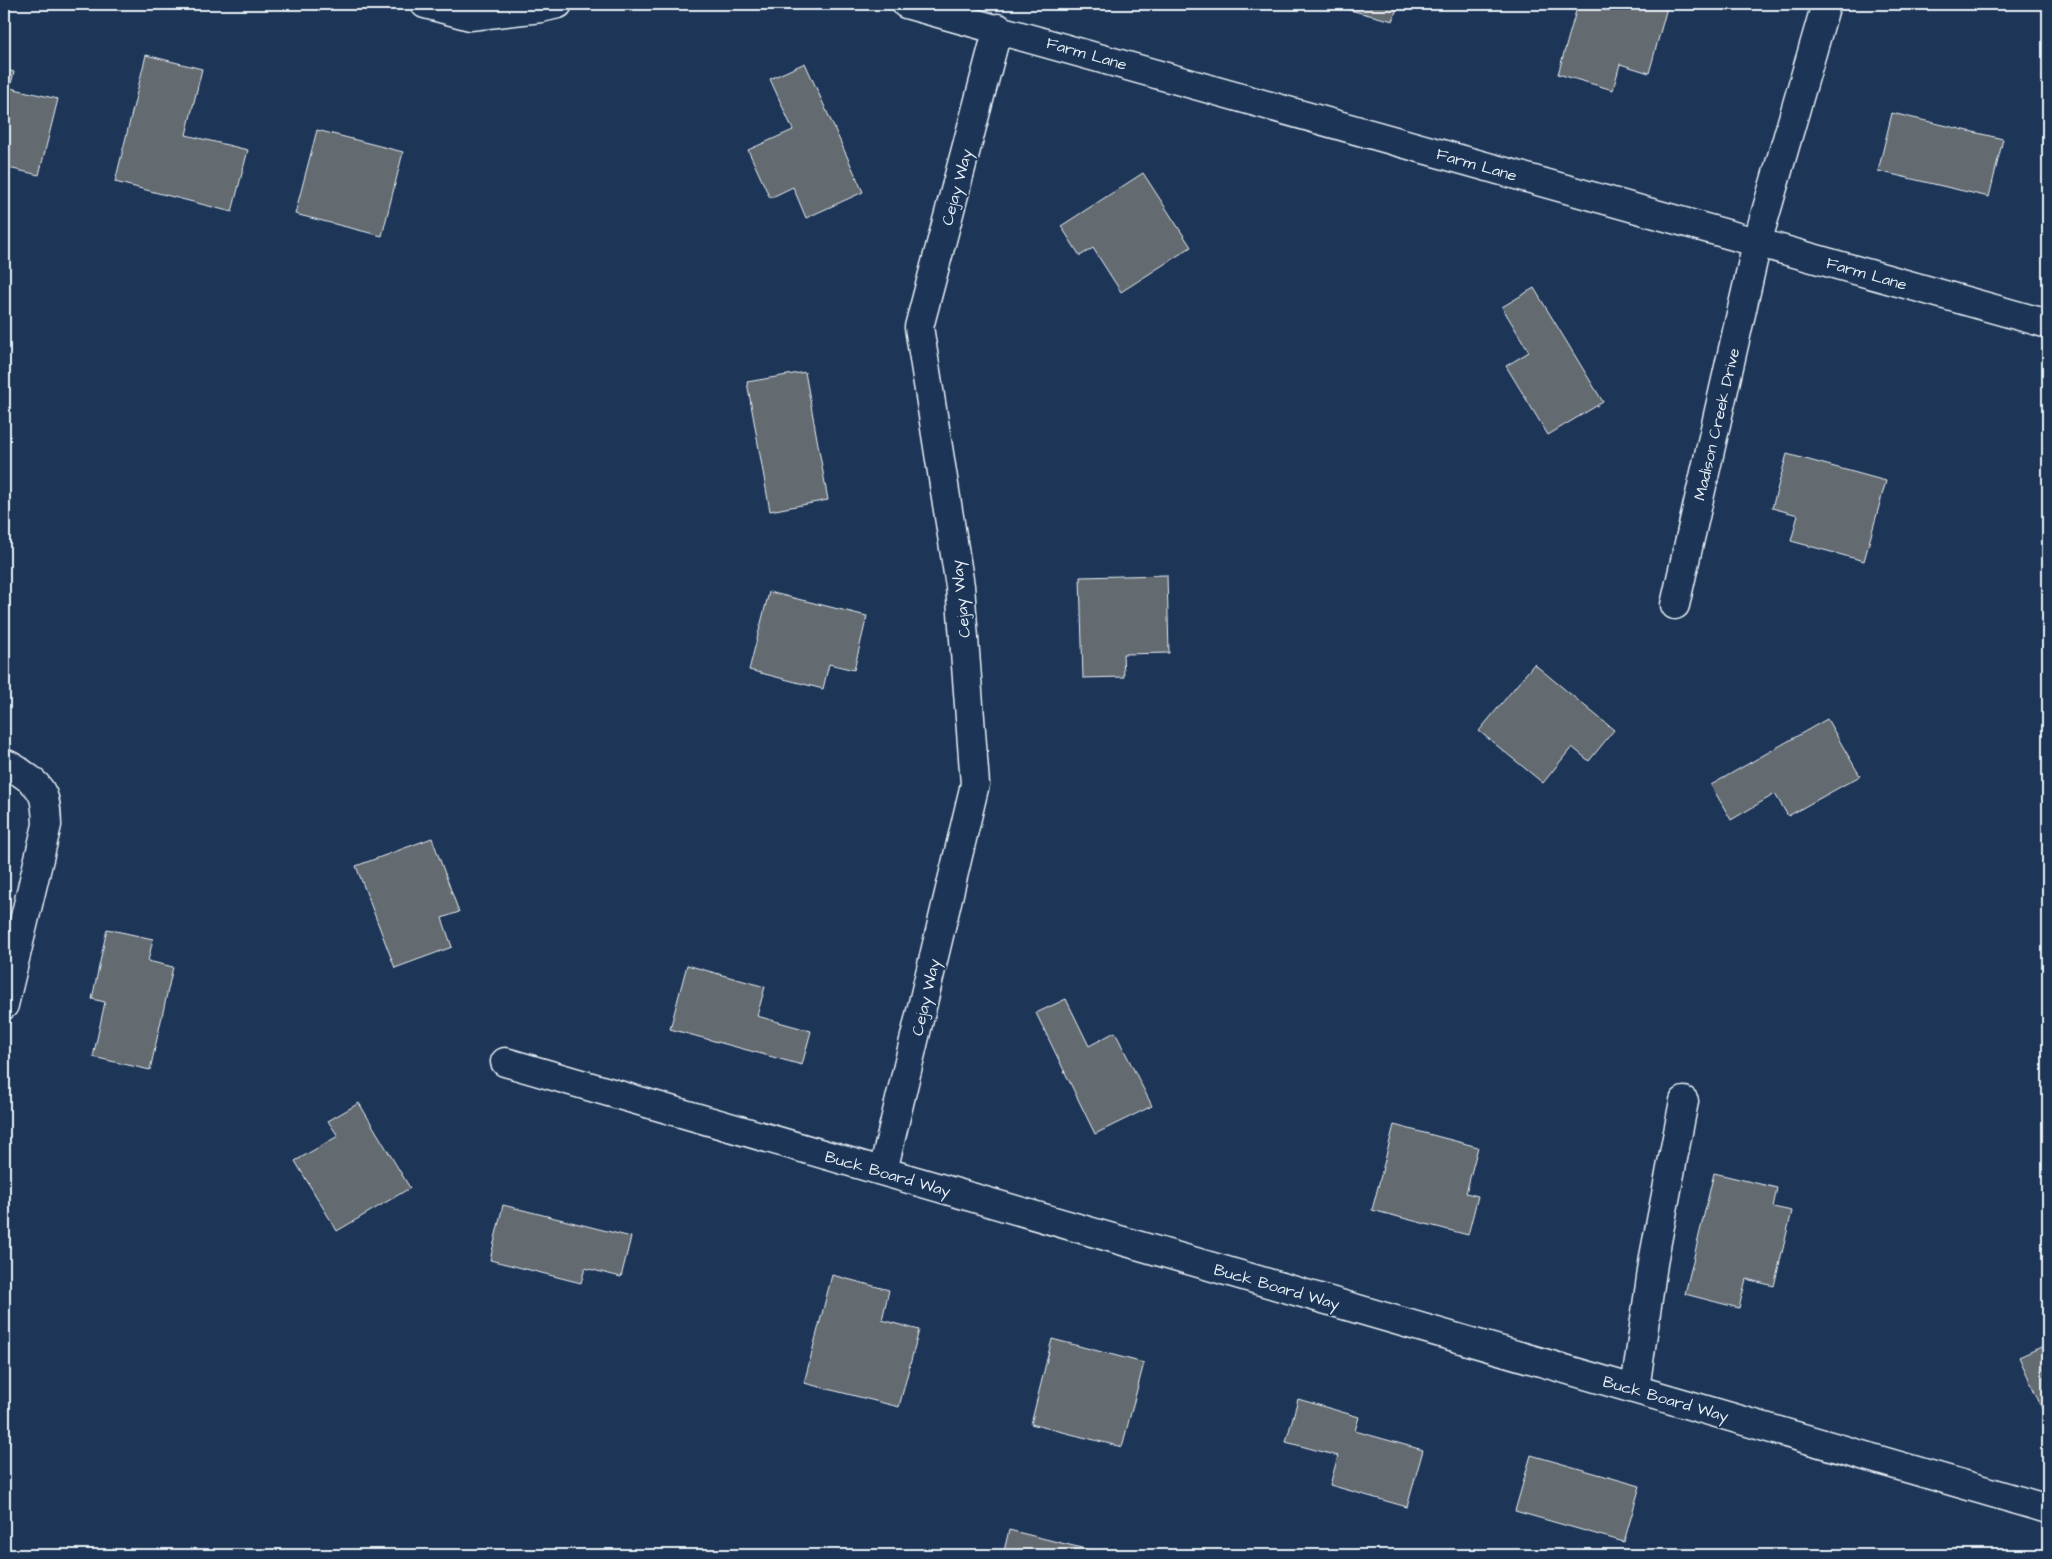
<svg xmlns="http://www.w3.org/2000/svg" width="2052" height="1559" font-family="'Architects Daughter',sans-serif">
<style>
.building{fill:#646a6f;stroke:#e8f1f8}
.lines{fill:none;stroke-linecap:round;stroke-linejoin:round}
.minor-casing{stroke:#e8f1f8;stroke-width:31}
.minor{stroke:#1d3557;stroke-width:28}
.labels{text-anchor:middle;stroke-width:4;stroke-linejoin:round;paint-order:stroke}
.street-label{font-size:16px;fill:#e8f1f8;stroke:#1d3557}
</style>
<rect width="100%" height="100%" fill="#1d3557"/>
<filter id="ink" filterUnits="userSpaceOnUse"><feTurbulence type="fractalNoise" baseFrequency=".02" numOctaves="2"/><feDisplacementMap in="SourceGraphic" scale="10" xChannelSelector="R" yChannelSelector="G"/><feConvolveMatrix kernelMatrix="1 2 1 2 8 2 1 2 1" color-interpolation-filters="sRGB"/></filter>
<g filter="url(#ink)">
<path class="building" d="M1339,4H1398L1393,21L1338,7Z
M1578,4H1668L1649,73L1620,64L1613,90L1558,74Z
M146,55L202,69L186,135L248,150L232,212L115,182Z
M805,63L863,192L806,218L793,187L770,198L748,150L793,130L770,79Z
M4,69L14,72L10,88L58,99L39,175L4,167Z
M1892,113L2003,139L1989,197L1878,171Z
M317,130L403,152L382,236L295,214Z
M1143,173L1191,247L1121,292L1093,248L1080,256L1061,226Z
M1534,288L1603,402L1548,435L1506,366L1529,352L1502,307Z
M805,372L828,500L770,511L747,382Z
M1787,454L1886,481L1864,561L1791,541L1798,515L1772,508Z
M1167,575L1169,653L1123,654L1124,677L1083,678L1080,577Z
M769,592L867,616L854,670L829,664L823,689L749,670Z
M1534,664L1614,730L1589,761L1572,747L1543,783L1479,731Z
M1827,719L1860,776L1788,816L1775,794L1731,820L1711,785Z
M432,838L459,912L442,918L452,947L395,968L356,866Z
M107,929L153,939L148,961L173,967L150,1070L93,1057L105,1002L92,999Z
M687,965L765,987L757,1016L811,1031L802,1065L670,1029Z
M1066,999L1089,1046L1115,1032L1152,1106L1095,1134L1036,1013Z
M359,1103L410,1188L337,1231L295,1161L338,1136L328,1121Z
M1394,1125L1478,1147L1466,1193L1478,1196L1468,1235L1372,1210Z
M1714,1173L1777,1188L1773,1207L1792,1211L1774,1286L1746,1279L1739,1308L1685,1294Z
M503,1205L631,1237L621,1277L585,1268L581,1283L490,1260Z
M832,1275L889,1290L882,1320L919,1330L899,1407L804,1383Z
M1052,1339L1144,1363L1122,1447L1031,1424Z
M2048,1344V1413L2045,1415L2019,1357Z
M1298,1399L1359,1417L1355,1431L1423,1450L1407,1507L1330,1485L1338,1456L1286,1442Z
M1531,1455L1640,1486L1624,1542L1515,1511Z
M1009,1530L1110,1555H1003Z
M1831,1550L1853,1555H1829Z"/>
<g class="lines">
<defs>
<path id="minor" d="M425,4L470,16L541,8L558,4
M906,4L2048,324
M1675,605L1757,243L1826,4
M4,763C11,766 18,770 24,775C46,789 46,801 47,825L4,1005
M505,1062L2048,1509
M883,1171L975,784L960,586L919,327L998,28
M1635,1389L1654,1257L1684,1101"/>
</defs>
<use href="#minor" class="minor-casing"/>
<use href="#minor" class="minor"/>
</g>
</g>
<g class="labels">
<g class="street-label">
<text transform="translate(1087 53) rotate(16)" y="6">Farm Lane</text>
<text transform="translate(1477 164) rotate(16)" y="6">Farm Lane</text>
<text transform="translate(956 187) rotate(-75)" y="6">Cejay Way</text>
<text transform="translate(1867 273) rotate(16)" y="6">Farm Lane</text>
<text transform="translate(1716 424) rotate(-77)" y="6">Madison Creek Drive</text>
<text transform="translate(960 599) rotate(-96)" y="6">Cejay Way</text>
<text transform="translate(925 997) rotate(-77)" y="6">Cejay Way</text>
<text transform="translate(888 1173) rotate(16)" y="6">Buck Board Way</text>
<text transform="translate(1277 1286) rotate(16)" y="6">Buck Board Way</text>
<text transform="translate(1666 1398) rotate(16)" y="6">Buck Board Way</text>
</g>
</g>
<rect width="2052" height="1559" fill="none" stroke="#1d3557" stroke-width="20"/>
<rect x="10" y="10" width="2032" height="1539" fill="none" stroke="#e8f1f8" stroke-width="2" filter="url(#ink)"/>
</svg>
